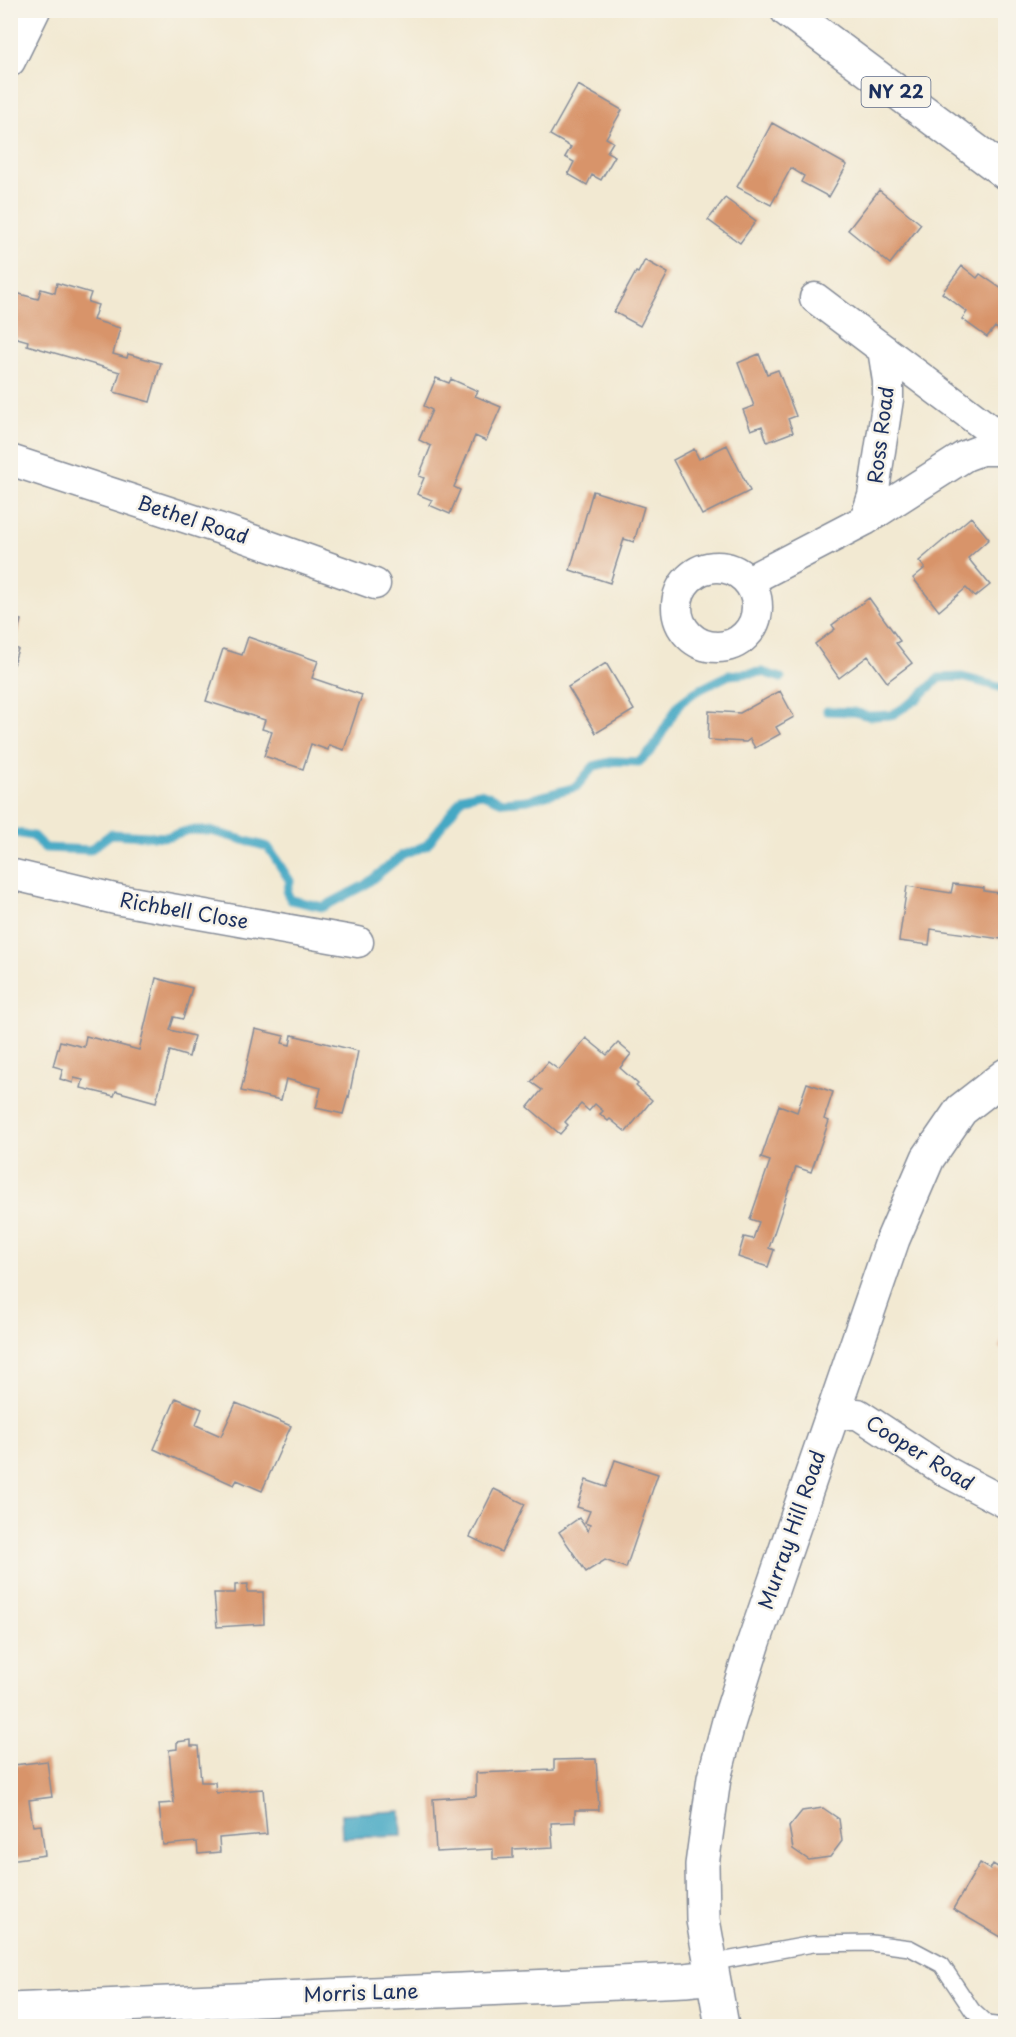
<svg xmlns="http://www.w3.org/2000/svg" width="1016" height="2037" font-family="'Playpen Sans',sans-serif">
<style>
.water{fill:#45a8c4;stroke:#306c91;stroke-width:1.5}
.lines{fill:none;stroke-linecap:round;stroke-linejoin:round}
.stream{stroke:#45a8c4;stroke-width:9}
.building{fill:#d8946a}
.lane-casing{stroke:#868c98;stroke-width:18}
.street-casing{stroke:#868c98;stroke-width:33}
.secondary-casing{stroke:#868c98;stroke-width:36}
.primary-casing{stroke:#868c98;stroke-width:36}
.lane{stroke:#fff;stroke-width:15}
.street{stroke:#fff;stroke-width:30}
.secondary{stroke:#fff;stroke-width:33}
.primary{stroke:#fff;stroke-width:33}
.labels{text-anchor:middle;stroke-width:5;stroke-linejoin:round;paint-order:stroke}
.shield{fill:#f7f3e8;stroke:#5d6a87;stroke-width:1.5}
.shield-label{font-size:18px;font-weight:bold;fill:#1b2f5e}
.street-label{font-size:20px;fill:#1b2f5e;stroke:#f7f3e8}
</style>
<rect width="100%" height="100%" fill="#f7f3e8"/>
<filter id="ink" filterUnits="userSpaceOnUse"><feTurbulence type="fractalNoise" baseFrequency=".0167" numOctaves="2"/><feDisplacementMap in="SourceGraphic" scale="12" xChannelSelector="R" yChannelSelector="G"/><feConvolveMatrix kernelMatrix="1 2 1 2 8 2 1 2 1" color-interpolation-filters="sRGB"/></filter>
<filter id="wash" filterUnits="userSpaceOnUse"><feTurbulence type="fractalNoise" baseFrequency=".008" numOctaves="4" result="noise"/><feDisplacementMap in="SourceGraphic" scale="24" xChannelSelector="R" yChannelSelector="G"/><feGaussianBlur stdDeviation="1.35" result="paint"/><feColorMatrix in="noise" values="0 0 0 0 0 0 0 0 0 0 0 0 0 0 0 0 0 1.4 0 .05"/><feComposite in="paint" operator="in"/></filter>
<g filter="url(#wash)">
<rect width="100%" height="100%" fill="#f2e9d2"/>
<path class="water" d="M401,1811L402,1836L342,1838L341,1814Z"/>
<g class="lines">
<path class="stream" d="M827,711L854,712L869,716L892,715L916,700L939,678L962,677L1006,689
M10,832L33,836L45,848L90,850L111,834L166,837L190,830L211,831L268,847L290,881L287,893L291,900L323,907L365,885L401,856L427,845L463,797L480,793L503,802L528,800L576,787L594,766L615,761L639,762L652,750L679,704L695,692L729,675L762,672L781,678"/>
</g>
<g id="blocks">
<path class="building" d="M578,85L622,110L606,138L613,142L607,152L615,156L601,180L592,175L587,185L568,174L574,162L565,157L571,147L550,135Z
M772,123L847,165L829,197L801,182L804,176L791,168L771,205L737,187Z
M879,190L921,224L890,264L848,230Z
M725,198L756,221L740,243L708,220Z
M645,260L668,273L640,326L614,312L636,272L638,273Z
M962,266L977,278L980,274L1006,292V322L1000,331L995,327L987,337L962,319L967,312L942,293Z
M57,283L91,293L88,302L98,305L93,320L120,328L113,354L127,358L128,354L161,363L150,402L114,392L120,372L27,345L28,341L10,336V298L12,292L38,299L41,289L55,293Z
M759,354L767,374L778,370L796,416L788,419L793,432L767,442L762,426L751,430L743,410L754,406L738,363Z
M436,378L449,383L451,379L478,391L475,396L501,407L486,441L475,436L454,487L460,490L450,514L429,505L432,500L417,494L424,478L419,476L431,446L419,440L432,410L424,406Z
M727,445L750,491L702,515L673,460L694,449L699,459Z
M593,491L644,507L634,542L624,539L610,583L570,570Z
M971,517L989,539L968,558L990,585L975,597L966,588L939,611L913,578L925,568L919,561Z
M869,598L900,641L896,643L912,663L887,682L868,656L839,678L815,644L835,629L832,625Z
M10,617L21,620L13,648L18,649L11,671Z
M248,637L318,661L312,678L362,695L344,750L329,745L328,750L311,744L303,769L264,756L272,732L262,729L265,720L206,701L223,649L242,655Z
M606,663L634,710L596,733L568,687Z
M780,691L794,717L776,727L780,734L755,748L750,739L746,742L708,740L709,711L740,713Z
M953,884L984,888V891L1006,894V932L1002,931L1001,939L931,929L929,945L899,941L907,886L951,893Z
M156,978L192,988L183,1019L174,1017L170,1030L194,1036L189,1057L170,1051L156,1102L116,1091L114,1096L81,1088L83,1080L74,1078L73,1083L60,1079L63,1069L53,1066L60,1041L84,1047L86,1036L139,1050Z
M255,1029L284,1036L282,1043L290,1045L292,1035L358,1051L349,1097L348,1096L343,1114L316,1108L321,1088L286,1079L281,1100L241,1091Z
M586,1038L607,1055L618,1043L631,1054L620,1068L638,1084L636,1086L652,1100L626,1132L610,1119L608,1121L600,1114L603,1111L595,1104L589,1111L581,1104L565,1122L568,1125L560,1134L528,1107L542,1090L531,1082L548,1062L559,1070Z
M807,1083L833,1092L824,1119L829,1121L811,1172L796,1167L769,1248L774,1250L768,1267L738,1257L744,1237L753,1239L759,1222L750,1219L770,1161L761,1158L779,1105L797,1112Z
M1005,1331H1006V1351L999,1348Z
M176,1398L202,1409L196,1425L221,1436L236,1403L291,1426L262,1491L237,1480L234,1485L154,1449Z
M615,1460L658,1474L626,1568L605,1560L586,1572L559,1532L579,1518L588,1531L590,1525L585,1523L590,1511L577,1507L586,1480L606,1487Z
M494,1489L525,1504L501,1552L470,1537Z
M248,1584L247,1592H263L264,1624L217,1627L214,1593H235V1585Z
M191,1740V1746H198L201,1782H215L216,1793L263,1789L267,1834L219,1838L220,1852L198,1854L197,1842L163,1845L159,1804L174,1803L169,1750L177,1749V1742Z
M596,1759L599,1810H575V1822L551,1823L553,1847L513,1849V1858L493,1859V1849L436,1852L433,1799L476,1796V1773L554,1770V1760Z
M47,1761L52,1797L29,1800L33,1826L41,1825L45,1855L10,1860V1774L15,1773L14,1765Z
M823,1808L839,1819L842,1841L830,1857L809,1860L793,1849L789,1827L802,1811Z
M980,1863L990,1869L993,1864L1006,1872V1940L953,1909Z"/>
</g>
</g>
<g filter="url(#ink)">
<use href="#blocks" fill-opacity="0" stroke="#868c98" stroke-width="1.5"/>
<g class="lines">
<defs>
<path id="lane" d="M710,1963L813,1944L871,1943L910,1948L942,1965L972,2010L987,2024L1003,2026"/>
<path id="street" d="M10,61L35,10
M815,298L1006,442
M10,460L230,532L375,584
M865,520L873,496L888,399V381L883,349
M677 607a40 40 0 1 1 80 0a40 40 0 1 1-80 0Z
M748,581L865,520L965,456L981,450H1006
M10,874L115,899L358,942
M832,1414H858L945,1471L1006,1503"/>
<path id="secondary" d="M10,2010L685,1980L712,1977
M722,2026L703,1920L702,1865L714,1778L729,1721L754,1642L893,1239L928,1158L961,1110L1006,1075"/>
<path id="primary" d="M787,10L1006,173"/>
</defs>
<use href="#lane" class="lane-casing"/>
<use href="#street" class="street-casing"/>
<use href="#secondary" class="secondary-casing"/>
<use href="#primary" class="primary-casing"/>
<use href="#lane" class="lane"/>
<use href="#street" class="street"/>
<use href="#secondary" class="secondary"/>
<use href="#primary" class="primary"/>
</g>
</g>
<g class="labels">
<rect class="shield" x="861.5" y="77" width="69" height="30" rx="4.5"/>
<g class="shield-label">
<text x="896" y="98">NY 22</text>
</g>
<g class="street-label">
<text transform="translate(881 435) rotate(-83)" y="7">Ross Road</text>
<text transform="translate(193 520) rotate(18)" y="7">Bethel Road</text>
<text transform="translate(184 911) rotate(10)" y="7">Richbell Close</text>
<text transform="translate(920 1453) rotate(32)" y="7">Cooper Road</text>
<text transform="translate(792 1530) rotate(-71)" y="7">Murray Hill Road</text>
<text transform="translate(361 1993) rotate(-2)" y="7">Morris Lane</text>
</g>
</g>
<rect width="1016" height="2037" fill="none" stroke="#f7f3e8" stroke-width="36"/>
</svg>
